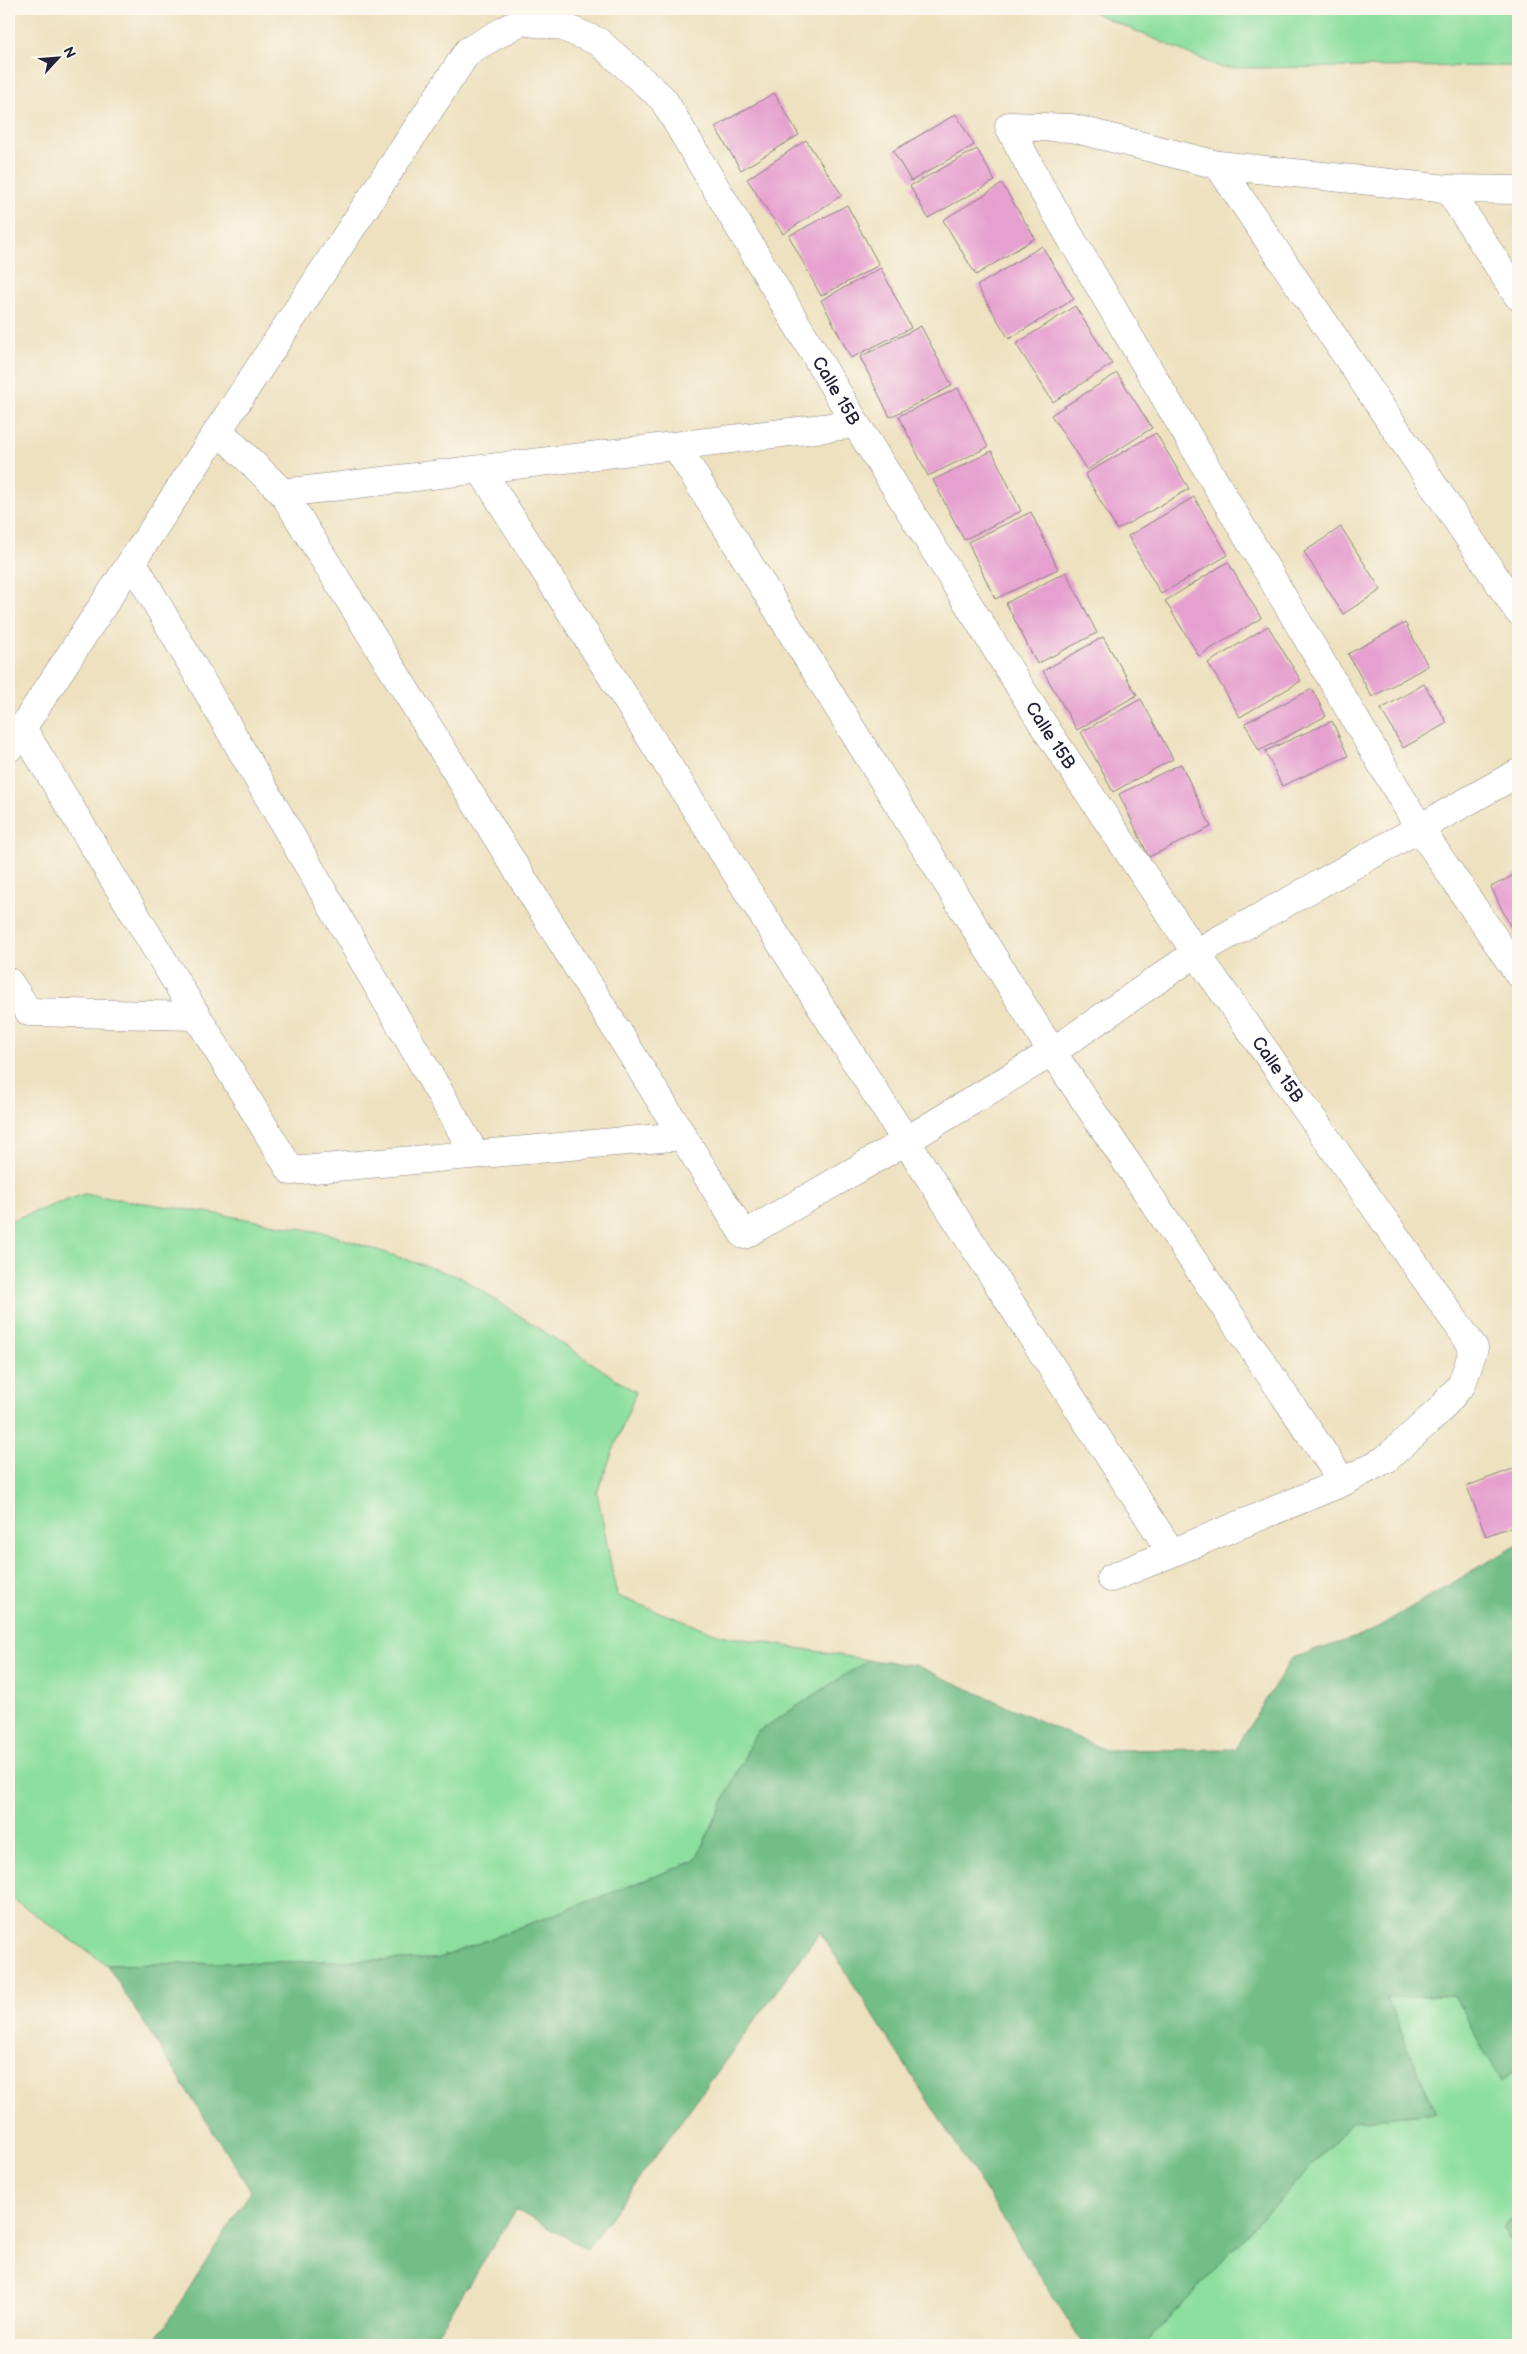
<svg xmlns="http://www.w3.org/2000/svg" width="1527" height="2354" font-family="'Balsamiq Sans',sans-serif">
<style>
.green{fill:#8ddf9f;stroke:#58806d}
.forest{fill:#72be86;stroke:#4a7060}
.building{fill:#e6a0d0}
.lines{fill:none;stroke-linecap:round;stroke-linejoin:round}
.street-casing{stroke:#88827e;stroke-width:29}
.street{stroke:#fff;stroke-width:28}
.labels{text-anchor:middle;stroke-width:4;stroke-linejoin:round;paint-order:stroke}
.street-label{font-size:18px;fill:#22223b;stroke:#fbf7ec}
</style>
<rect width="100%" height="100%" fill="#fbf7ec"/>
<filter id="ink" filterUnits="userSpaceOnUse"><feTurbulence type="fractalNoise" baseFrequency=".02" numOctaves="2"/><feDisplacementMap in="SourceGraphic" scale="10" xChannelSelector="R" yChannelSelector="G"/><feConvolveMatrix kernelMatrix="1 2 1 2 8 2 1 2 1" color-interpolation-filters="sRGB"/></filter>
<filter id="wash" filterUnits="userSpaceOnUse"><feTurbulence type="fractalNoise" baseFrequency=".0096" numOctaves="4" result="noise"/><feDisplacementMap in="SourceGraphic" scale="20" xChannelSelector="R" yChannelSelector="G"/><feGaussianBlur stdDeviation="1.12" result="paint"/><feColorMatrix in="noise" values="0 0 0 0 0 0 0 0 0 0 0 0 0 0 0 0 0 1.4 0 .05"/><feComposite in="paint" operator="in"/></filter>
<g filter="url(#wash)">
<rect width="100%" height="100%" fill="#eee1c0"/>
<path class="green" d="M1085,9H1518V66L1222,68Z
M84,1194L224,1215L326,1233L462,1278L636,1392L597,1492L617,1596L720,1635L868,1660L756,1733L695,1861L437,1959L107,1965L9,1896V1221Z
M1454,1995L1501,2082L1518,2067V2213L1502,2228L1518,2250V2345H1144L1353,2121L1436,2113L1387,1999Z"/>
<path class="forest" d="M1518,1544V2067L1501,2083L1454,1995L1387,1999L1436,2113L1353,2121L1144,2345H1084L820,1932L587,2249L516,2210L430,2345H153L251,2191L107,1965L437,1959L695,1861L756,1733L868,1660L915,1665L1105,1750L1235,1749L1292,1658L1366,1634Z
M1518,2213V2250L1502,2228Z"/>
<g id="blocks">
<path class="building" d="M774,93L799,135L741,170L715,127Z
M956,114L974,145L911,181L893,151Z
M806,140L842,195L783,234L747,179Z
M977,149L995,181L928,218L910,186Z
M1002,184L1035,238L976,275L943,220Z
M847,205L879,265L821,296L789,236Z
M1042,246L1074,299L1009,339L977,286Z
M881,268L911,328L851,358L821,300Z
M1075,306L1112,364L1053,402L1016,344Z
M921,326L952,386L890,417L860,357Z
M1117,373L1152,428L1087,470L1051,415Z
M958,388L988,447L928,476L899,416Z
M1156,433L1189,489L1117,530L1085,474Z
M992,451L1021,511L964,540L933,480Z
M1194,497L1228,555L1161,594L1128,536Z
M1031,512L1058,569L995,599L968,542Z
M1341,527L1381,590L1343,614L1304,552Z
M1228,562L1261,618L1199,656L1165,601Z
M1066,572L1097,633L1037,664L1006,603Z
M1405,623L1428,666L1372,697L1348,654Z
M1268,626L1301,681L1240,717L1208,663Z
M1103,637L1137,695L1077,730L1043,671Z
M1424,684L1447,723L1403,748L1381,709Z
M1312,689L1326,716L1259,751L1245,723Z
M1141,699L1173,759L1113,792L1081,732Z
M1332,721L1348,756L1282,786L1265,751Z
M1181,764L1211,827L1149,857L1119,794Z
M1518,873V942L1491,887Z
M1518,1467V1524L1486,1536L1467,1486Z"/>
</g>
</g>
<g filter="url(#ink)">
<use href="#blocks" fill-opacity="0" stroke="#88827e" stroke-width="1"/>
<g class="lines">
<defs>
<g id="street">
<path d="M1218,165L1518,611"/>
<path d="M1448,189L1518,296"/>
<path d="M1518,190L1448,189L1218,165L1072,128L1009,126L1039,184L1420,829L1518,973"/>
<path d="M218,430L283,493L744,1235L906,1141L1052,1052L1196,953L1518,773"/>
<path d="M676,446L1052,1052L1343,1482"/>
<path d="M481,470L906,1141L1171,1552"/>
<path d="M283,493L856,424"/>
<path d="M132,561L475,1154"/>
<path d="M22,728L291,1171L683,1136"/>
<path id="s1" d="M9,748L468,51L521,21L561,26L599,42L663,99L856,424L1048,732L1196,953L1474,1348L1462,1384L1439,1411L1386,1459L1343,1482L1111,1578"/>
<path d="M9,982L29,1012L196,1016"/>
</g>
</defs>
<use href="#street" class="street-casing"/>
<use href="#street" class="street"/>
</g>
</g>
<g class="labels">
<g class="street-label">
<text dy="6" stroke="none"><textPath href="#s1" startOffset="1402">Calle 15B</textPath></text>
<text dy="6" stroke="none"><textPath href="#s1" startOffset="1808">Calle 15B</textPath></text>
<text dy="6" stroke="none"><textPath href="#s1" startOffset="2212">Calle 15B</textPath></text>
</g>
</g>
<rect width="1527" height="2354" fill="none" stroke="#fbf7ec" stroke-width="30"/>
<g transform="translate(58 58) rotate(64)" stroke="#fbf7ec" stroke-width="4" paint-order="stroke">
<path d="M0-4L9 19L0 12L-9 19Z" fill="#22223b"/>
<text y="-8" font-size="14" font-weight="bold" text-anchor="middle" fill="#22223b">N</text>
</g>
</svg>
